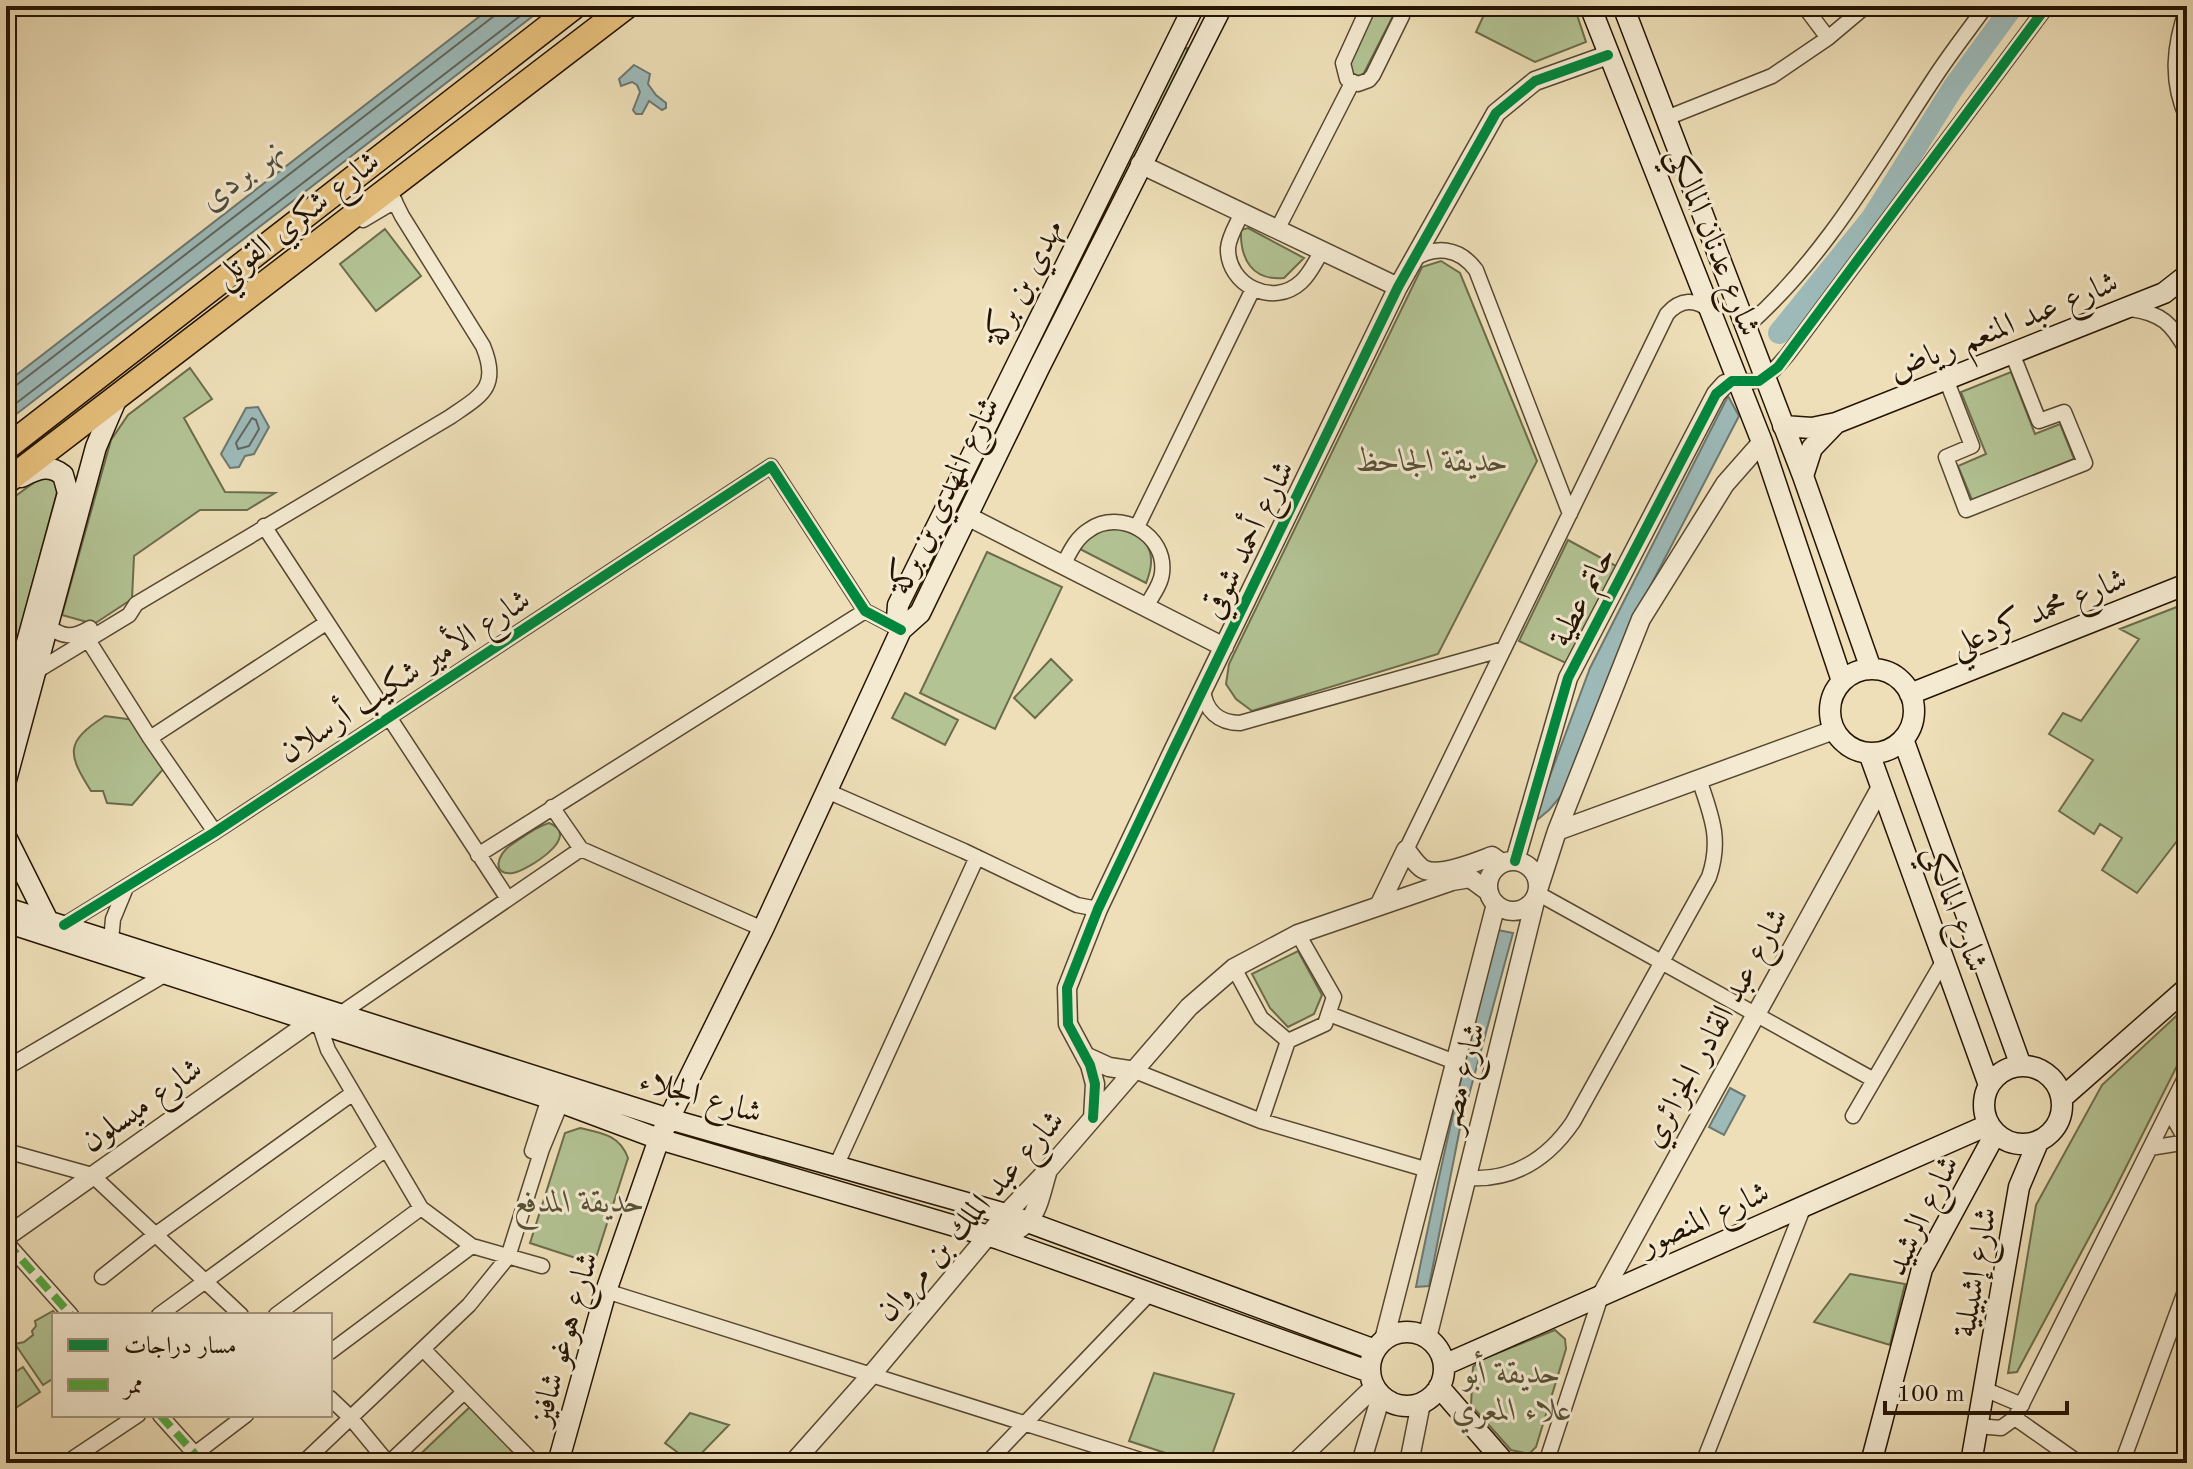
<svg xmlns="http://www.w3.org/2000/svg" width="2193" height="1469" font-family="'Old Standard TT',Amiri,serif">
<style>
.green{fill:#b3c394;stroke:#6c6c4b;stroke-width:2}
.water{fill:#9dbab9;stroke:#6d7870;stroke-width:2}
.lines{fill:none;stroke-linecap:round;stroke-linejoin:round}
.shore{stroke:#60675e;stroke-width:2}
.river{stroke:#9dbab9;stroke-width:22}
.minor-casing{stroke:#564730;stroke-width:17}
.tertiary-casing{stroke:#564730;stroke-width:21}
.secondary-casing{stroke:#241402;stroke-width:23}
.trunk-casing{stroke:#241402;stroke-width:27}
.minor{stroke:#f4ead1;stroke-width:14}
.tertiary{stroke:#f4ead1;stroke-width:18}
.secondary{stroke:#f4ead1;stroke-width:20}
.trunk{stroke:#e7c07c;stroke-width:24}
.quiet{stroke:#53a840;stroke-width:8;stroke-dasharray:16 8;stroke-linecap:butt}
.cycleway-casing{stroke:#f4ead1;stroke-width:15}
.cycleway{stroke:#00873e;stroke-width:10}
.labels{text-anchor:middle;stroke-width:6;stroke-linejoin:round;paint-order:stroke}
.street-label{font-size:32px;fill:#241402;stroke:#f4ead1}
.park-label{font-size:32px;font-style:italic;fill:#565135;stroke:#f4ead1}
.water-label{font-size:34px;font-style:italic;fill:#4e4e42;stroke:#f4ead1}
</style>
<rect width="100%" height="100%" fill="#eedfb8"/>
<filter id="stains"><feTurbulence type="fractalNoise" baseFrequency=".0025" numOctaves="4"/><feColorMatrix values="0 0 0 0 .2 0 0 0 0 .09 0 0 0 0 .02 0 0 0 .5 -.17"/></filter>
<radialGradient id="worn" r=".72"><stop offset=".6" stop-color="#630" stop-opacity="0"/><stop offset="1" stop-color="#630" stop-opacity=".3"/></radialGradient>
<path class="green" d="M1375,6H1395V12L1364,73L1358,78L1352,75L1348,64Z
M1488,6H1574L1586,42L1535,62L1476,32Z
M1188,48L1185,57L1056,326L1045,320L1182,49Z
M1248,228L1304,258L1284,278C1252,281 1240,259 1241,230Z
M385,229L421,276L376,311L340,264Z
M1441,261L1460,273L1537,461L1438,654L1252,711L1236,699L1226,684L1229,664L1422,267Z
M190,368L212,399L184,418L225,492L275,493L247,510H200L134,556L132,599L94,624L62,615L111,440L128,415Z
M2011,372L2035,434L2060,424L2074,459L1972,500L1958,466L1986,454L1961,392Z
M43,476L55,482L58,487L56,496L6,681V503Z
M1100,528C1138,527 1162,544 1146,583L1078,548Z
M1568,540L1616,566L1568,664L1519,641Z
M987,552L1062,587L995,729L920,693Z
M2187,603V828L2137,893L2102,870L2122,838L2100,824L2094,834L2059,811L2093,760L2049,734L2063,713L2081,721L2139,639L2120,629Z
M1051,659L1072,680L1035,718L1014,698Z
M905,693L958,720L945,745L892,718Z
M105,716L134,720L165,767L132,805L107,803L103,791H91C67,753 65,742 105,716Z
M549,823C584,836 526,871 513,873C491,876 497,854 511,845C523,837 535,827 549,823Z
M1298,951L1322,995L1314,1014L1288,1027L1270,1008L1252,974Z
M2187,1006V1046L2111,1197L2017,1372L2008,1373L2036,1205L2102,1085Z
M580,1128C602,1133 620,1135 628,1158L594,1264L530,1243L565,1133Z
M1850,1274L1905,1284L1890,1345L1814,1322Z
M53,1311L57,1315H54V1378L43,1385L15,1344L24,1342L33,1335L32,1331L36,1326L35,1321Z
M1555,1330L1565,1339L1566,1349L1536,1447L1529,1454L1511,1450L1471,1405L1473,1367L1480,1360Z
M23,1367L40,1392L14,1409L6,1396V1378Z
M1154,1373L1234,1394L1209,1463H1196L1129,1441Z
M472,1405L531,1463H411Z
M690,1413L729,1425L692,1463L665,1443Z"/>
<path class="water" d="M493,6H546L6,422V383Z
M634,65L650,74L648,84L656,95L666,103V108L662,110L649,101L642,114H636L633,110L640,92L637,85L632,82L621,86L619,79Z
M1728,396L1739,416L1652,583L1610,677L1572,783L1549,810L1532,824L1590,668Z
M258,407L269,427L254,454L245,456L239,467L230,468L221,454L246,408Z
M1493,929L1513,933L1460,1128L1429,1286L1416,1287C1439,1167 1470,1049 1493,929Z
M1730,1088L1745,1096L1724,1135L1709,1127Z"/>
<g class="lines">
<path class="shore" d="M6,389L14,387L494,16L497,6
M6,411L533,6
M252,418L256,420L259,429L249,446L238,449L236,443Z"/>
<path class="river" d="M1779,333L1872,218L1953,88L2013,6"/>
<defs>
<path id="minor" d="M1369,6L1343,63L1347,79L1358,84L1369,80L1373,75L1402,16L1403,6
M1804,6L1828,38
M2187,8C2174,45 2170,81 2187,118
M1664,119L1772,76L1828,38L1866,6
M1242,213C1237,224 1229,236 1228,248C1227,285 1273,308 1301,282C1310,274 1315,262 1322,251
M363,220L395,201
M1277,230L1352,83
M1412,260C1435,245 1459,247 1476,270L1570,514
M2130,309C2162,313 2172,324 2187,351
M1746,327C1825,258 1876,166 1933,80C1949,55 1968,31 1986,6
M1946,379L1972,446L1946,457L1966,510L2085,463L2064,412L2039,421L2012,353
M1738,380C1761,387 1775,370 1788,354L2047,6
M264,526L508,899
M1137,527L1253,289
M1063,565C1070,552 1076,538 1089,530C1120,508 1167,535 1162,573C1161,585 1151,597 1146,607
M48,626C63,638 73,638 90,628
M83,632L150,738L215,832
M35,672L129,615L136,604L450,417C482,395 500,387 483,346L402,216L388,188
M1203,689C1205,711 1219,723 1240,723L1504,649
M150,738L326,623
M827,791L964,851L1077,905L1098,909
M552,807L581,849L763,929
M1406,850L1667,314C1680,299 1696,298 1710,311
M478,855L865,611
M1537,893L1874,1080
M64,925L215,832L771,466L865,611L901,630
M111,940L113,919L125,890
M1234,968L1261,1018L1288,1041L1325,1024L1334,997L1298,934
M340,1014L581,849
M1329,1014L1455,1062
M319,1024L328,1050L421,1208L472,1246L542,1266
M6,1068L166,974
M1135,1071L1261,1121L1428,1170
M2169,1110L2187,1142
M1853,1116L1944,960
M1261,1121L1288,1041
M2150,1148L2187,1142
M6,1151L92,1175L241,1315
M532,1151L549,1098
M837,1164L977,857
M1467,1178C1513,1181 1547,1160 1573,1122L1709,877C1722,839 1711,815 1699,779
M6,1242L71,1315
M102,1277L155,1235L353,1093
M606,1291L1150,1463
M159,1315L386,1149
M276,1315L421,1208
M423,1349L534,1463
M330,1352L472,1246
M1984,1389L2022,1405
M330,1398L350,1417L388,1463
M160,1415L195,1454
M2015,1418L2079,1463
M1977,1426L2001,1428L2015,1418L2187,1074
M66,1463L138,1415
M183,1463L246,1415
M303,1463L469,1305L508,1257L542,1149L561,1103
M389,1463L464,1392
M987,1463L1150,1293
M1546,1463L1601,1296
M1703,1463L1804,1206
M2122,1463L2187,1286"/>
<path id="tertiary" d="M1140,164L1398,287
M967,516L1224,647
M1557,831L1834,730
M1515,861L1568,678L1716,394L1725,384L1738,380
M1488 886a25 25 0 1 1 50 0a25 25 0 1 1-50 0Z
M1379,906L1406,850C1411,856 1416,865 1423,869C1439,878 1476,862 1492,856L1502,863
M1085,1056L1109,1067L1135,1071
M1093,1118L1095,1084L1090,1065L1068,1024L1067,988L1098,909L1174,749L1398,287L1496,113L1535,81L1608,55
M6,1237L312,1021
M999,1239C1036,1226 1037,1208 1047,1173
M1601,1296L1881,787
M1427,1338L1537,893L1557,831L1641,619L1725,484L1762,442
M1384,1340L1496,904
M793,1463L872,1374L1006,1214L1048,1170L1189,1007L1234,968L1298,934L1452,881L1470,878L1489,892
M1295,1463L1374,1387
M1361,1463L1381,1396
M1409,1463L1421,1403"/>
<path id="secondary" d="M1590,6L1762,442L1842,681
M1623,6L1803,476L1871,669
M1783,426L1812,428L1836,423L2164,293L2187,275
M1803,476L1812,448L1836,423
M901,630L897,619L898,605L1194,6
M1830 711a42 42 0 1 1 84 0a42 42 0 1 1-84 0Z
M1910,694L2187,584
M6,719L68,493L63,475C48,463 36,470 21,477
M1903,739L2021,1066
M1869,753L1989,1085
M6,780L96,447L116,400
M6,837L48,921
M6,908L669,1119L1006,1214L1375,1350
M6,922L549,1098L659,1139L999,1239L1370,1372
M1984 1105a39 39 0 1 1 78 0a39 39 0 1 1-78 0Z
M2062,1098L2187,988
M1370 1369a37 37 0 1 1 74 0a37 37 0 1 1-74 0Z
M1444,1365L1988,1125
M1439,1387L1505,1463
M558,1463L606,1291L659,1139L763,929L901,630L920,613L1039,368L1222,6
M1871,1463L1922,1269L1995,1134
M1971,1463L2019,1187L2038,1142"/>
<path id="trunk" d="M6,448L575,6
M6,482L627,6"/>
</defs>
<use href="#minor" class="minor-casing"/>
<use href="#tertiary" class="tertiary-casing"/>
<use href="#secondary" class="secondary-casing"/>
<use href="#trunk" class="trunk-casing"/>
<use href="#minor" class="minor"/>
<use href="#tertiary" class="tertiary"/>
<use href="#secondary" class="secondary"/>
<use href="#trunk" class="trunk"/>
<path class="quiet" d="M6,1242L71,1315
M160,1415L195,1454"/>
<defs>
<path id="cycleway" d="M1515,861L1568,678L1716,394L1732,381H1759L1778,367L2047,6
M64,925L215,832L771,466L865,611L901,630
M1093,1118L1095,1084L1090,1065L1068,1024L1067,988L1098,909L1174,749L1398,287L1496,113L1535,81L1608,55"/>
</defs>
<use href="#cycleway" class="cycleway-casing"/>
<use href="#cycleway" class="cycleway"/>
</g>
<g class="labels">
<g class="street-label">
<text transform="translate(296 218) rotate(-38)" y="11">شارع شكري القوتلي</text>
<text transform="translate(1715 241) rotate(68)" y="11">شارع عدنان المالكي</text>
<text transform="translate(1023 282) rotate(-63)" y="11">مهدي بن بركة</text>
<text transform="translate(2003 325) rotate(-22)" y="11">شارع عبد المنعم رياض</text>
<text transform="translate(943 495) rotate(-64)" y="11">شارع المهدي بن بركة</text>
<text transform="translate(1247 539) rotate(-64)" y="11">شارع أحمد شوقي</text>
<text transform="translate(1581 596) rotate(-63)" y="11">حاتم عطية</text>
<text transform="translate(2038 611) rotate(-22)" y="11">شارع محمد كردعلي</text>
<text transform="translate(404 675) rotate(-33)" y="11">شارع الأمير شكيب أرسلان</text>
<text transform="translate(1957 908) rotate(70)" y="11">شارع المالكي</text>
<text transform="translate(1714 1027) rotate(-61)" y="11">شارع عبد القادر الجزائري</text>
<text transform="translate(1461 1077) rotate(-76)" y="11">شارع مصر</text>
<text transform="translate(701 1095) rotate(16)" y="11">شارع الجلاء</text>
<text transform="translate(141 1104) rotate(-35)" y="11">شارع ميسلون</text>
<text transform="translate(969 1215) rotate(-49)" y="11">شارع عبد الملك بن مروان</text>
<text transform="translate(1921 1215) rotate(-64)" y="11">شارع الرشيد</text>
<text transform="translate(1704 1217) rotate(-24)" y="11">شارع المنصور</text>
<text transform="translate(1974 1272) rotate(-80)" y="11">شارع إشبيلية</text>
<text transform="translate(563 1338) rotate(-74)" y="11">شارع هوغو شافيز</text>
</g>
<g class="park-label">
<text x="1432" y="471">حديقة الجاحظ</text>
<text x="579" y="1212">حديقة المدفع</text>
<text x="1512" y="1383">حديقة أبو<tspan x="1512" dy="37">علاء المعري</tspan></text>
</g>
<g class="water-label">
<text transform="translate(241 173) rotate(-37)" y="12">نهر بردى</text>
</g>
</g>
<rect width="2193" height="1469" fill="none" stroke="#eedfb8" stroke-width="32"/>
<rect x="8" y="8" width="2177" height="1453" fill="none" stroke="#241402" stroke-width="4"/>
<rect x="16" y="16" width="2161" height="1437" fill="none" stroke="#241402" stroke-width="2"/>
<rect x="52" y="1313" width="280" height="104" fill="#f4ead1" stroke="#a1947e" stroke-width="2"/>
<rect x="68" y="1339" width="40" height="12" fill="#00873e" stroke="#a1947e" stroke-width="2"/>
<text x="124" y="1353" font-size="24" fill="#241402">مسار دراجات</text>
<rect x="68" y="1379" width="40" height="12" fill="#53a840" stroke="#a1947e" stroke-width="2"/>
<text x="124" y="1393" font-size="24" fill="#241402">ممر</text>
<path d="M1885 1401v12h182v-12" fill="none" stroke="#241402" stroke-width="4"/>
<text x="1897" y="1401" font-size="24" fill="#241402" stroke="#f4ead1" stroke-width="6" paint-order="stroke">100 m</text>
<rect width="100%" height="100%" filter="url(#stains)"/>
<rect width="100%" height="100%" fill="url(#worn)"/>
</svg>
